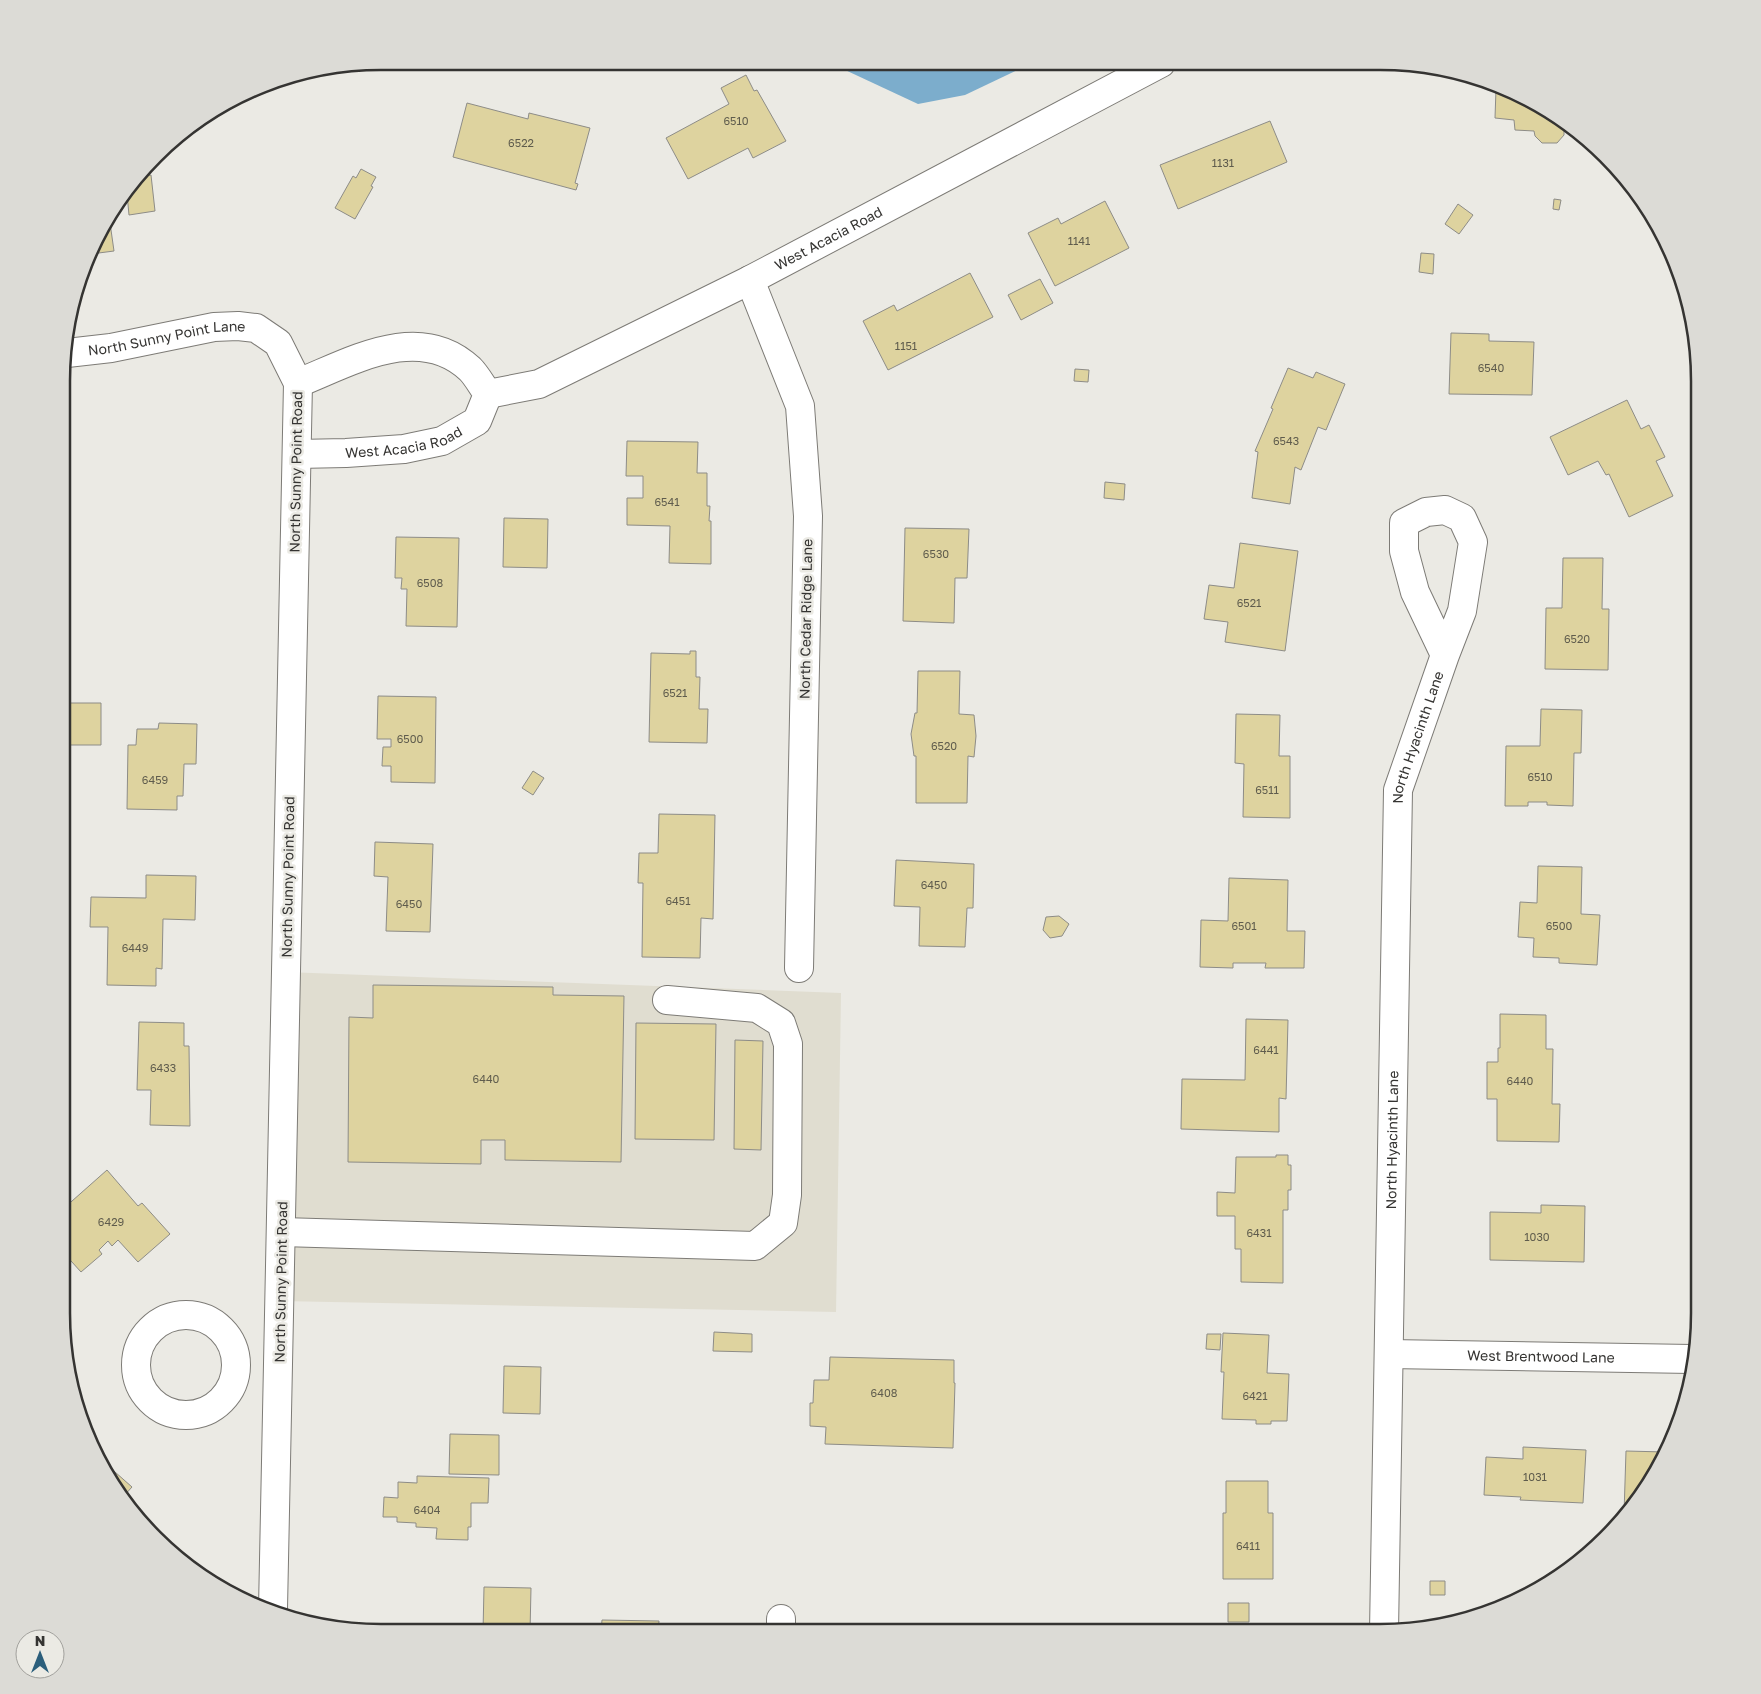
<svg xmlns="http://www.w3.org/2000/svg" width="1761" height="1694" font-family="'Golos Text',sans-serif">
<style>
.built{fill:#e0ddd0}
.water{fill:#7cadcc}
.building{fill:#ded39f;stroke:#8d8c87}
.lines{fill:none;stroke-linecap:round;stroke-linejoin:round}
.minor-casing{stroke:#7d7b76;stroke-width:30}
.minor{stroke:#fff;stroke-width:28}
.labels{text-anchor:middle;stroke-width:5;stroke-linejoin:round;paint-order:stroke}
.number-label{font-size:11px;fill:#5f5c4d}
.street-label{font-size:14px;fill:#353432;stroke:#ebeae4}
.rim{fill:none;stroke:#353432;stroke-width:2.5}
</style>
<rect width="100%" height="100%" fill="#ebeae4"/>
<path class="built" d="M286,972L841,993L836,1312L280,1301Z"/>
<path class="water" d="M828,62L1032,63L965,95L918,104Z"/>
<path class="building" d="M746,75L754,91L757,90L786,141L753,158L748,148L688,179L666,138L729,104L721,88Z
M1496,89L1540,104L1564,125V135L1557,143H1542L1535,136L1534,131L1515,130L1514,120L1495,118Z
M467,103L528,119L529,113L590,128L575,183L578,184L576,190L453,157Z
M1270,121L1287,162L1178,209L1160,165Z
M361,169L376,177L371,186L373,187L355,219L335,208L353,176L356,178Z
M151,175L155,211L129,215L127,194L141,177Z
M1554,199L1561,200L1559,210L1553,209Z
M1105,201L1129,248L1055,286L1028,233L1058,218L1061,224Z
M1458,204L1473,215L1459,234L1445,224Z
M109,216L114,251L91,254L104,221Z
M1421,253L1434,254L1433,274L1419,272Z
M970,273L993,317L888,370L863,321L894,305L897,311Z
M1040,279L1053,303L1021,320L1008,295Z
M1451,333L1489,334V341L1534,342L1532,395L1449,394Z
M1288,368L1313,378L1316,372L1345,384L1326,430L1318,427L1301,470L1295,467L1290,504L1252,498L1258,452L1255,451L1273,409L1271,408Z
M1075,369L1089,370L1088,382L1074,381Z
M1627,400L1641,429L1649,425L1665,457L1656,461L1673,496L1629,517L1609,474L1606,475L1598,461L1568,475L1550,437Z
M627,441L698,442L697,473H707V506H710L709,521H711V564L669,563L670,526L627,525V498H643V476H626Z
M1105,482L1125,484L1124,500L1104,498Z
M504,518L548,519L547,568L503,567Z
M905,528L969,529L967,578H955L954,623L903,621Z
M396,537L459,538L457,627L406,626L407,589H401L402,578H395Z
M1240,543L1298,551L1285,651L1225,642L1228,622L1204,619L1209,585L1234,588Z
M1563,558H1603L1602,609H1609L1608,670L1545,669L1546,608H1562Z
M690,651H696V677H700L699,709H708L707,743L649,742L651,653L690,654Z
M918,671H960L959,714L974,715L976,736L974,757L968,756L967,803H916V756H914L911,734L915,713H917Z
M378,696L436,697L435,783L391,782V766H382L383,747H391V739H377Z
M65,703H101V745H65Z
M1541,709L1582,710L1581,753H1574L1573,806L1547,805V802H1528V806H1505L1506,746H1540Z
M1236,714L1280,715L1279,756H1290V818L1243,817L1244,764L1235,763Z
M1695,717H1699V735L1694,734Z
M159,723L197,724L196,764H184L183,796H177V810L127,809L128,745H136L137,729H158Z
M533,771L544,778L533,795L522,788Z
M659,814L715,815L713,919L701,918L700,958L642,957L643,883H638L639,853H658Z
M375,842L433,844L430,932L386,931L388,877L374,876Z
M896,860L974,864L973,908H967L965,947L919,946L920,907L894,906Z
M1538,866L1582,867L1581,914L1600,915L1597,965L1559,963V958L1533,957L1534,938L1518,937L1520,902L1537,903Z
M146,875L196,876L195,920L163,919L162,969L156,968V986L107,985L108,927H90L91,897L146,898Z
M1229,878L1288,880L1287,931H1305L1304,968H1265L1266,963H1233V968L1200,967L1201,920L1228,921Z
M1059,916L1069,924L1062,936L1050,938L1043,930L1046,917Z
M373,985L553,987V995L624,996L621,1162L505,1160V1140H481V1164L348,1162L349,1017L373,1018Z
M1500,1014L1546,1015V1049H1553L1552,1104H1560L1559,1142L1497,1141V1099H1487V1062H1498V1048H1500Z
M1246,1019L1288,1020L1286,1099L1279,1098V1132L1181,1129L1182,1079L1245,1080Z
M139,1022L184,1023V1046H189L190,1126L150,1125L151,1090H137Z
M636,1023L716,1024L714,1140L635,1139Z
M735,1040L763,1041L761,1150L734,1149Z
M1276,1155H1288V1165H1291V1190H1288V1210H1283V1283L1241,1282V1249H1235V1216H1217V1192L1235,1193L1236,1157H1276Z
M107,1170L138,1206L142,1203L170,1234L138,1262L118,1240L112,1246L108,1241L99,1250L102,1254L81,1272L62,1251L63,1209Z
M1541,1205L1585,1206L1584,1262L1490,1260V1212L1541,1213Z
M714,1332L752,1334V1352L713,1351Z
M1223,1333L1269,1335L1267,1373L1289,1374L1287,1421H1271V1424H1256V1420L1222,1419L1224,1372H1221Z
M1207,1334H1221L1220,1350L1206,1349Z
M830,1357L954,1360V1383H955L953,1448L825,1444L826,1427L810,1426V1403H813L814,1380H829Z
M504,1366L541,1367L540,1414L503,1413Z
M450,1434L499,1435V1475L449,1474Z
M1523,1447L1586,1450L1583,1503L1520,1500L1521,1497L1484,1495L1486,1457L1523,1459Z
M1626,1451L1665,1452L1664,1459L1634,1508L1627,1515L1624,1514Z
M98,1457L132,1487L122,1498Z
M417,1476L489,1478L488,1503H471V1527H468V1540L436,1539L437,1528L416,1527V1523L397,1522V1517H383L384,1497L398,1498V1482L417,1483Z
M1226,1481H1268V1513H1273V1579H1223V1513H1226Z
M1430,1581H1445V1595H1430Z
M484,1587L531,1588L530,1632H483Z
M1228,1603H1249V1622H1228Z
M602,1620L659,1621L658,1632H601Z"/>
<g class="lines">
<defs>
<g id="minor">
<path d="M750,280L800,406L808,516L799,968"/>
<path id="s1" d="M67,353L111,348L214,327L238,326L256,328L278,343L298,383L273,1609"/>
<path id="s2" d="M488,394L539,384L750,280L1161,63"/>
<path id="s3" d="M297,454L346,453L404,449L442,441L477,421L488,394C482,386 477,376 470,369C419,321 351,362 298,383"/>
<path d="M282,1232L755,1246L783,1223L787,1195L788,1044L781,1023L757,1008L667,1000"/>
<circle cx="186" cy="1365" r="50"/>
<path id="s4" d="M1389,1354L1692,1359"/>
<path d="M781,1632V1619"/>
<path id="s5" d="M1384,1632L1398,790L1445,655L1462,611L1473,542L1462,518L1445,510L1426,512L1404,523V551L1415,592L1445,655"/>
</g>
</defs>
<use href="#minor" class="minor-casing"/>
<use href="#minor" class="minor"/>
</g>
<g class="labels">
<g class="number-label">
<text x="736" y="125">6510</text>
<text x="521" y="147">6522</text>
<text x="1223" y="167">1131</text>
<text x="1079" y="245">1141</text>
<text x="906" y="350">1151</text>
<text x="1491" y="372">6540</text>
<text x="1286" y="445">6543</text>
<text x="667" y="506">6541</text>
<text x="936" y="558">6530</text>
<text x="430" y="587">6508</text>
<text x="1249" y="607">6521</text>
<text x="1577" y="643">6520</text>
<text x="675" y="697">6521</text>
<text x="410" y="743">6500</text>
<text x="944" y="750">6520</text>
<text x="1540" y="781">6510</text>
<text x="155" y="784">6459</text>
<text x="1267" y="794">6511</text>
<text x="934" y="889">6450</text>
<text x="678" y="905">6451</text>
<text x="409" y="908">6450</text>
<text x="1244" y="930">6501</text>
<text x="1559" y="930">6500</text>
<text x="135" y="952">6449</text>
<text x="1266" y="1054">6441</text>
<text x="163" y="1072">6433</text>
<text x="486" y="1083">6440</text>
<text x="1520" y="1085">6440</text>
<text x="111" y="1226">6429</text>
<text x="1259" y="1237">6431</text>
<text x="1537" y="1241">1030</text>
<text x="884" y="1397">6408</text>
<text x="1255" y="1400">6421</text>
<text x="1535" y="1481">1031</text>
<text x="427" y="1514">6404</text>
<text x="1248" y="1550">6411</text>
</g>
<g class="street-label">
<text dy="5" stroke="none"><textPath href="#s2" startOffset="376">West Acacia Road</textPath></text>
<text dy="5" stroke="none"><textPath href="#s1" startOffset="101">North Sunny Point Lane</textPath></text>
<text dy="5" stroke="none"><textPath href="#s3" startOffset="108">West Acacia Road</textPath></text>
<text transform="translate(296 472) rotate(-89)" y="5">North Sunny Point Road</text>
<text transform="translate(806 619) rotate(-89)" y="5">North Cedar Ridge Lane</text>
<text dy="5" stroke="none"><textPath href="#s5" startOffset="898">North Hyacinth Lane</textPath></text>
<text transform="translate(288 877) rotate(-89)" y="5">North Sunny Point Road</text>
<text dy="5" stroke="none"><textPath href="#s5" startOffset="492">North Hyacinth Lane</textPath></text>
<text transform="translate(281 1282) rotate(-89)" y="5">North Sunny Point Road</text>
<text dy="5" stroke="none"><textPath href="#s4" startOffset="152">West Brentwood Lane</textPath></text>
</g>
</g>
<path d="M0 0H1761V1694H0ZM381 70H1380A311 311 0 0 1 1691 381V1313A311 311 0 0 1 1380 1624H381A311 311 0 0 1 70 1313V381A311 311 0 0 1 381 70Z" fill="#dcdbd6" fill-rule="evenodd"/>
<path class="rim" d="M381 70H1380A311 311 0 0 1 1691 381V1313A311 311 0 0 1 1380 1624H381A311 311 0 0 1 70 1313V381A311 311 0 0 1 381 70Z"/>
<g transform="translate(40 1654)"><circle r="24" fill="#ebeae4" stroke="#a2a19d"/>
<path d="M0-4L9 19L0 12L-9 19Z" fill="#2b5e7b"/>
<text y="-8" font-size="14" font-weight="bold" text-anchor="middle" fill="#353432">N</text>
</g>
</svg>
